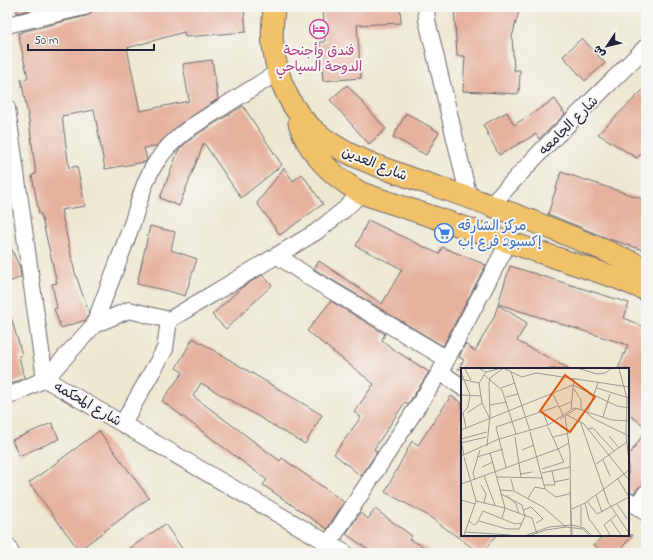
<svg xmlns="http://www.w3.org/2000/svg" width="653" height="560" font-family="'Indie Flower','Playpen Sans Arabic',sans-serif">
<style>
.building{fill:#e6b19d}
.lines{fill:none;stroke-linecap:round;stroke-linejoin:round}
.minor-casing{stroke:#696770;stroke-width:18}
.major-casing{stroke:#696770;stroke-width:23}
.minor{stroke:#fff;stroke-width:16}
.major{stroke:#f2c26a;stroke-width:21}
.labels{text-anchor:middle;stroke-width:4;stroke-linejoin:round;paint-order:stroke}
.hotel-label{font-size:14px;fill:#b23c85;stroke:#f6f6f2}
.street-label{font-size:14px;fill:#22223b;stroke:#f6f6f2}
.shop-label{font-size:14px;fill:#366cbe;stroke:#f6f6f2;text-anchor:start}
.inset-road{fill:none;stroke:#9c9995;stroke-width:1}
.view{fill:#de560e;fill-opacity:0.15;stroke:#de560e;stroke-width:2}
.inset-edge{fill:none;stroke:#22223b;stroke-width:2}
</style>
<rect width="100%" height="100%" fill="#f6f6f2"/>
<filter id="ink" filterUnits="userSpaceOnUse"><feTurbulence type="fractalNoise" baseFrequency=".025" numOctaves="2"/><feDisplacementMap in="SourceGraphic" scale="8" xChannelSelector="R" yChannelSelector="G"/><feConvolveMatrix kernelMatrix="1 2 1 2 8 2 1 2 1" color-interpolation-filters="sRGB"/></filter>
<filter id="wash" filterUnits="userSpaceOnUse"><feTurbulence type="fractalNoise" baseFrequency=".012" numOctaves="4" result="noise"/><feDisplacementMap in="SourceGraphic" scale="16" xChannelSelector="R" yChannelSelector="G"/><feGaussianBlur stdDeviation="0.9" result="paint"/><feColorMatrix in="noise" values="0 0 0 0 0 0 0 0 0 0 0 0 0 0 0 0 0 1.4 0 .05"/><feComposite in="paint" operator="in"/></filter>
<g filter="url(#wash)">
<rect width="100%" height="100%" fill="#eee8d1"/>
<g id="blocks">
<path class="building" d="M17,7H42L17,13Z
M93,7H244L246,32L185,37L184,32L127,48L140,111L189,101L183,64L212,60L218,99L180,124L156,146L144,148L147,160L145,162L105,169L94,110L62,116L69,168L77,166L85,206L61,210L75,273L89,313L86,320L61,328L54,309L57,308L52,284L57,283L41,214H39L32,175L36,174L29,121L21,79L28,78L18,33H21V32L86,16L91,14Z
M323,7H400L401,23L357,25L361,78L323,81L320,42H325Z
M454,7H520L512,37L514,70H520L519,94L463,91L465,56H457Z
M582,38L605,63L585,81L563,56Z
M347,85L386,129L369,144L330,100Z
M646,87V149L637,158L598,134Z
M555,99L565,114L539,139L536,134L499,155L483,125L507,112L514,125Z
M243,106L282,165L241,198L204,143L179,206L160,198L179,149L196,135Z
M406,113L439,132L426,155L393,137Z
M284,168L293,181L302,174L323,204L280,235L257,203Z
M561,172L646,200V251L609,239L548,214Z
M368,220L439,254L442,247L486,265L443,346L314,269L319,261L382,304L402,269L356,246Z
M150,226L175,232L171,250L197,259L185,296L172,292L137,284Z
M7,239L20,268L21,277L7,283Z
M510,266L629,303L624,318L646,328V427L628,414V369H618L628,345L498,304Z
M262,275L272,285L226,329L212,315L241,288Z
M331,301L385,334L382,340L393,349L429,372L408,404L405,402L374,449L377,452L361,476L334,454L361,417L354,412L374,384L307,331Z
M498,305L527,323L517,341L570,369H458L464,360L459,357L465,344L475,351L494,317Z
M7,317H11L22,355L19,356L24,378L7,386Z
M193,338L322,415L305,444L201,383L193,396L280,461L282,458L344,502L327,529L263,485L267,480L162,401L183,372L176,368Z
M451,396L462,403V535H496L483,553H480L427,515L385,492L412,441L418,445Z
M52,423L59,439L19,456L12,440Z
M646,430V484L639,487L634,493L628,491V457Z
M99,431L149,498L79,550L29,483Z
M375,509L412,536L409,539L436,553H373L346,534L360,513L368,519Z
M165,524L185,553H123Z
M603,535H633L617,553H604L594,545Z"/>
</g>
</g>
<g filter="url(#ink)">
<use href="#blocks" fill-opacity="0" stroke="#696770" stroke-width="1"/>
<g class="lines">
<defs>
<path id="minor" d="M426,7L427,20L469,198
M7,25L84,7
M7,108L45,379L345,553
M491,205L544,148L646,47
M278,256L312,279L447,359
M94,325C107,290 121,256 133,221C139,202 144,181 155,164C164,149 176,138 191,127L278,72
M440,372L462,387
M7,397L45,379L94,325L129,310L169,320L316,232L345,209L361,193
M123,423L165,349L169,320
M628,500L646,513
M636,506L646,493
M329,543L440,372L508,243
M7,545L11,553"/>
<path id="major" d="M274,7C273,20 271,34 273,46C283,125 332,151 400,174C430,185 461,194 492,206C544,225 595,246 646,268
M299,123C309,155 334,177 361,193L617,278L646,290"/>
</defs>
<use href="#minor" class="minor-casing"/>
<use href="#major" class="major-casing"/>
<use href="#minor" class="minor"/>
<use href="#major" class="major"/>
</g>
</g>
<defs>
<symbol id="hotel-ring" viewBox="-11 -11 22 22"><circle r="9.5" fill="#f6f6f2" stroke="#d1479c" stroke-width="1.5"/><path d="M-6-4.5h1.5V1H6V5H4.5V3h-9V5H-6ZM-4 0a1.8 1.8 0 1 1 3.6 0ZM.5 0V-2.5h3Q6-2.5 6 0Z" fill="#d1479c"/></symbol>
<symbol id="supermarket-ring" viewBox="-11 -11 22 22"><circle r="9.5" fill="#f6f6f2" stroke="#3f7fe0" stroke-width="1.5"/><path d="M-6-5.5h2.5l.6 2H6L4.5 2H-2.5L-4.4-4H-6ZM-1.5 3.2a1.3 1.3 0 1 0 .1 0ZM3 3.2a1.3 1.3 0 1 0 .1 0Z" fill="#3f7fe0"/></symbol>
</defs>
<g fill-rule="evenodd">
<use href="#hotel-ring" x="308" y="18" width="22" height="22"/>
<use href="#supermarket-ring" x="433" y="222" width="22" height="22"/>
</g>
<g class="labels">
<g class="hotel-label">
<text x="319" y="55">فندق وأجنحة<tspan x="319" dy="16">الدوحة السياحي</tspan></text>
</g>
<g class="street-label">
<text transform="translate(568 125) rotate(-45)" y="5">شارع الجامعه</text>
<text transform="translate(375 163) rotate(22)" y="5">شارع العدين</text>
<text transform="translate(88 403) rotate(30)" y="5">شارع المحكمه</text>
</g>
<g class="shop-label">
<text x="458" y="230">مركز الشارقه<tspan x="458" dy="16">إكسبو2 فرع إب</tspan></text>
</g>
</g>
<g transform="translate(461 368)">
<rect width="168" height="168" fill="#eee8d1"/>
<path class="inset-road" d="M4,1L10,12M19,1L25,4L37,1M44,1L61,9L75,5L168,19M119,1L136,6L144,5L150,1M158,1L166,30L165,66M0,4L9,27L7,39L2,45L5,60M25,4L18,15L21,35L29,51M50,4L69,63M23,7L41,22L55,66M0,11L18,15M40,20L54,15M136,20L168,30M113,21L120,32V41M92,26L102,47M0,27L20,28M45,29L57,26M29,37L46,34M98,39L110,34M110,41L113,11M123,43L151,52L168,53M127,43L137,15M82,44L87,57M6,45L21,35M106,47L123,56L163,106L124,135L111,141M104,48L109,84L110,167M142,49L149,26M99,51L115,41M119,53L147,134L168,165M127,61L132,60L153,83M0,62L112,17L156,38L168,40M69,64L84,121M165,67L168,93M148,68L158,80M54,69L60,109M92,69L108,65M0,71L26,64M0,73L3,87M0,75L25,69M26,78L29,47L28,16L29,10L41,1M61,82L73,77M29,85L44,140L41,150M0,88L38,71L87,57L113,40L122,42L133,51L168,68M16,89L42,81M142,92L149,108M135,96L166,74M21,99L32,94M45,99L35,59L97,38M81,101L103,94L87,59M168,102L163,106L168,112M81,105L109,99M59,106L71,104M23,108L34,137M36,109L82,110M50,111L53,123L82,139L105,159M157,111L168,129M14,112L12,105L19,82M93,114L108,111M0,116L97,81L108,75M20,117L25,126L23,135M83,117H94L91,103M39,122L52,123M109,123L111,167M45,127L55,136L58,146M135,127L141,144M67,130L74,119L84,121L95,129L108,126M0,132L14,136M15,133L44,140L71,150L76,166M126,133L136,146L168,129M124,135L128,151L140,167M156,136L166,151M63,142L70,139L82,151L75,155M149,151L160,167M8,153L13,157L16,155L22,143L54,156L61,155L64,148L61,137L40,126M18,153L46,161H58L61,155M120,158V138M4,164L50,167M3,167L15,133L3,89M66,167L88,159L111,157L123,160L130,167M70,167L85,162L105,159L122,161L128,167M149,167L143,157L155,147"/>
<path class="view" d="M104,7L134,29L109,64L79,43Z"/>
<rect width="168" height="168" class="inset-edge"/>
</g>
<rect width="653" height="560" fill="none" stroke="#f6f6f2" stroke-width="24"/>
<g transform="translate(607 46) rotate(235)" stroke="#f6f6f2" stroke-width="3" paint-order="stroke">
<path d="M0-3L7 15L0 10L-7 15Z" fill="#22223b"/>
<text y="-6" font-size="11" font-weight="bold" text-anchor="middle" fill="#22223b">ش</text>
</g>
<path d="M28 44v6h126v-6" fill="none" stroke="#22223b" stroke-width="2"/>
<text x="34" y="44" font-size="12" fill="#22223b" stroke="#f6f6f2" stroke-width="3" paint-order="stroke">50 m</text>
</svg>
